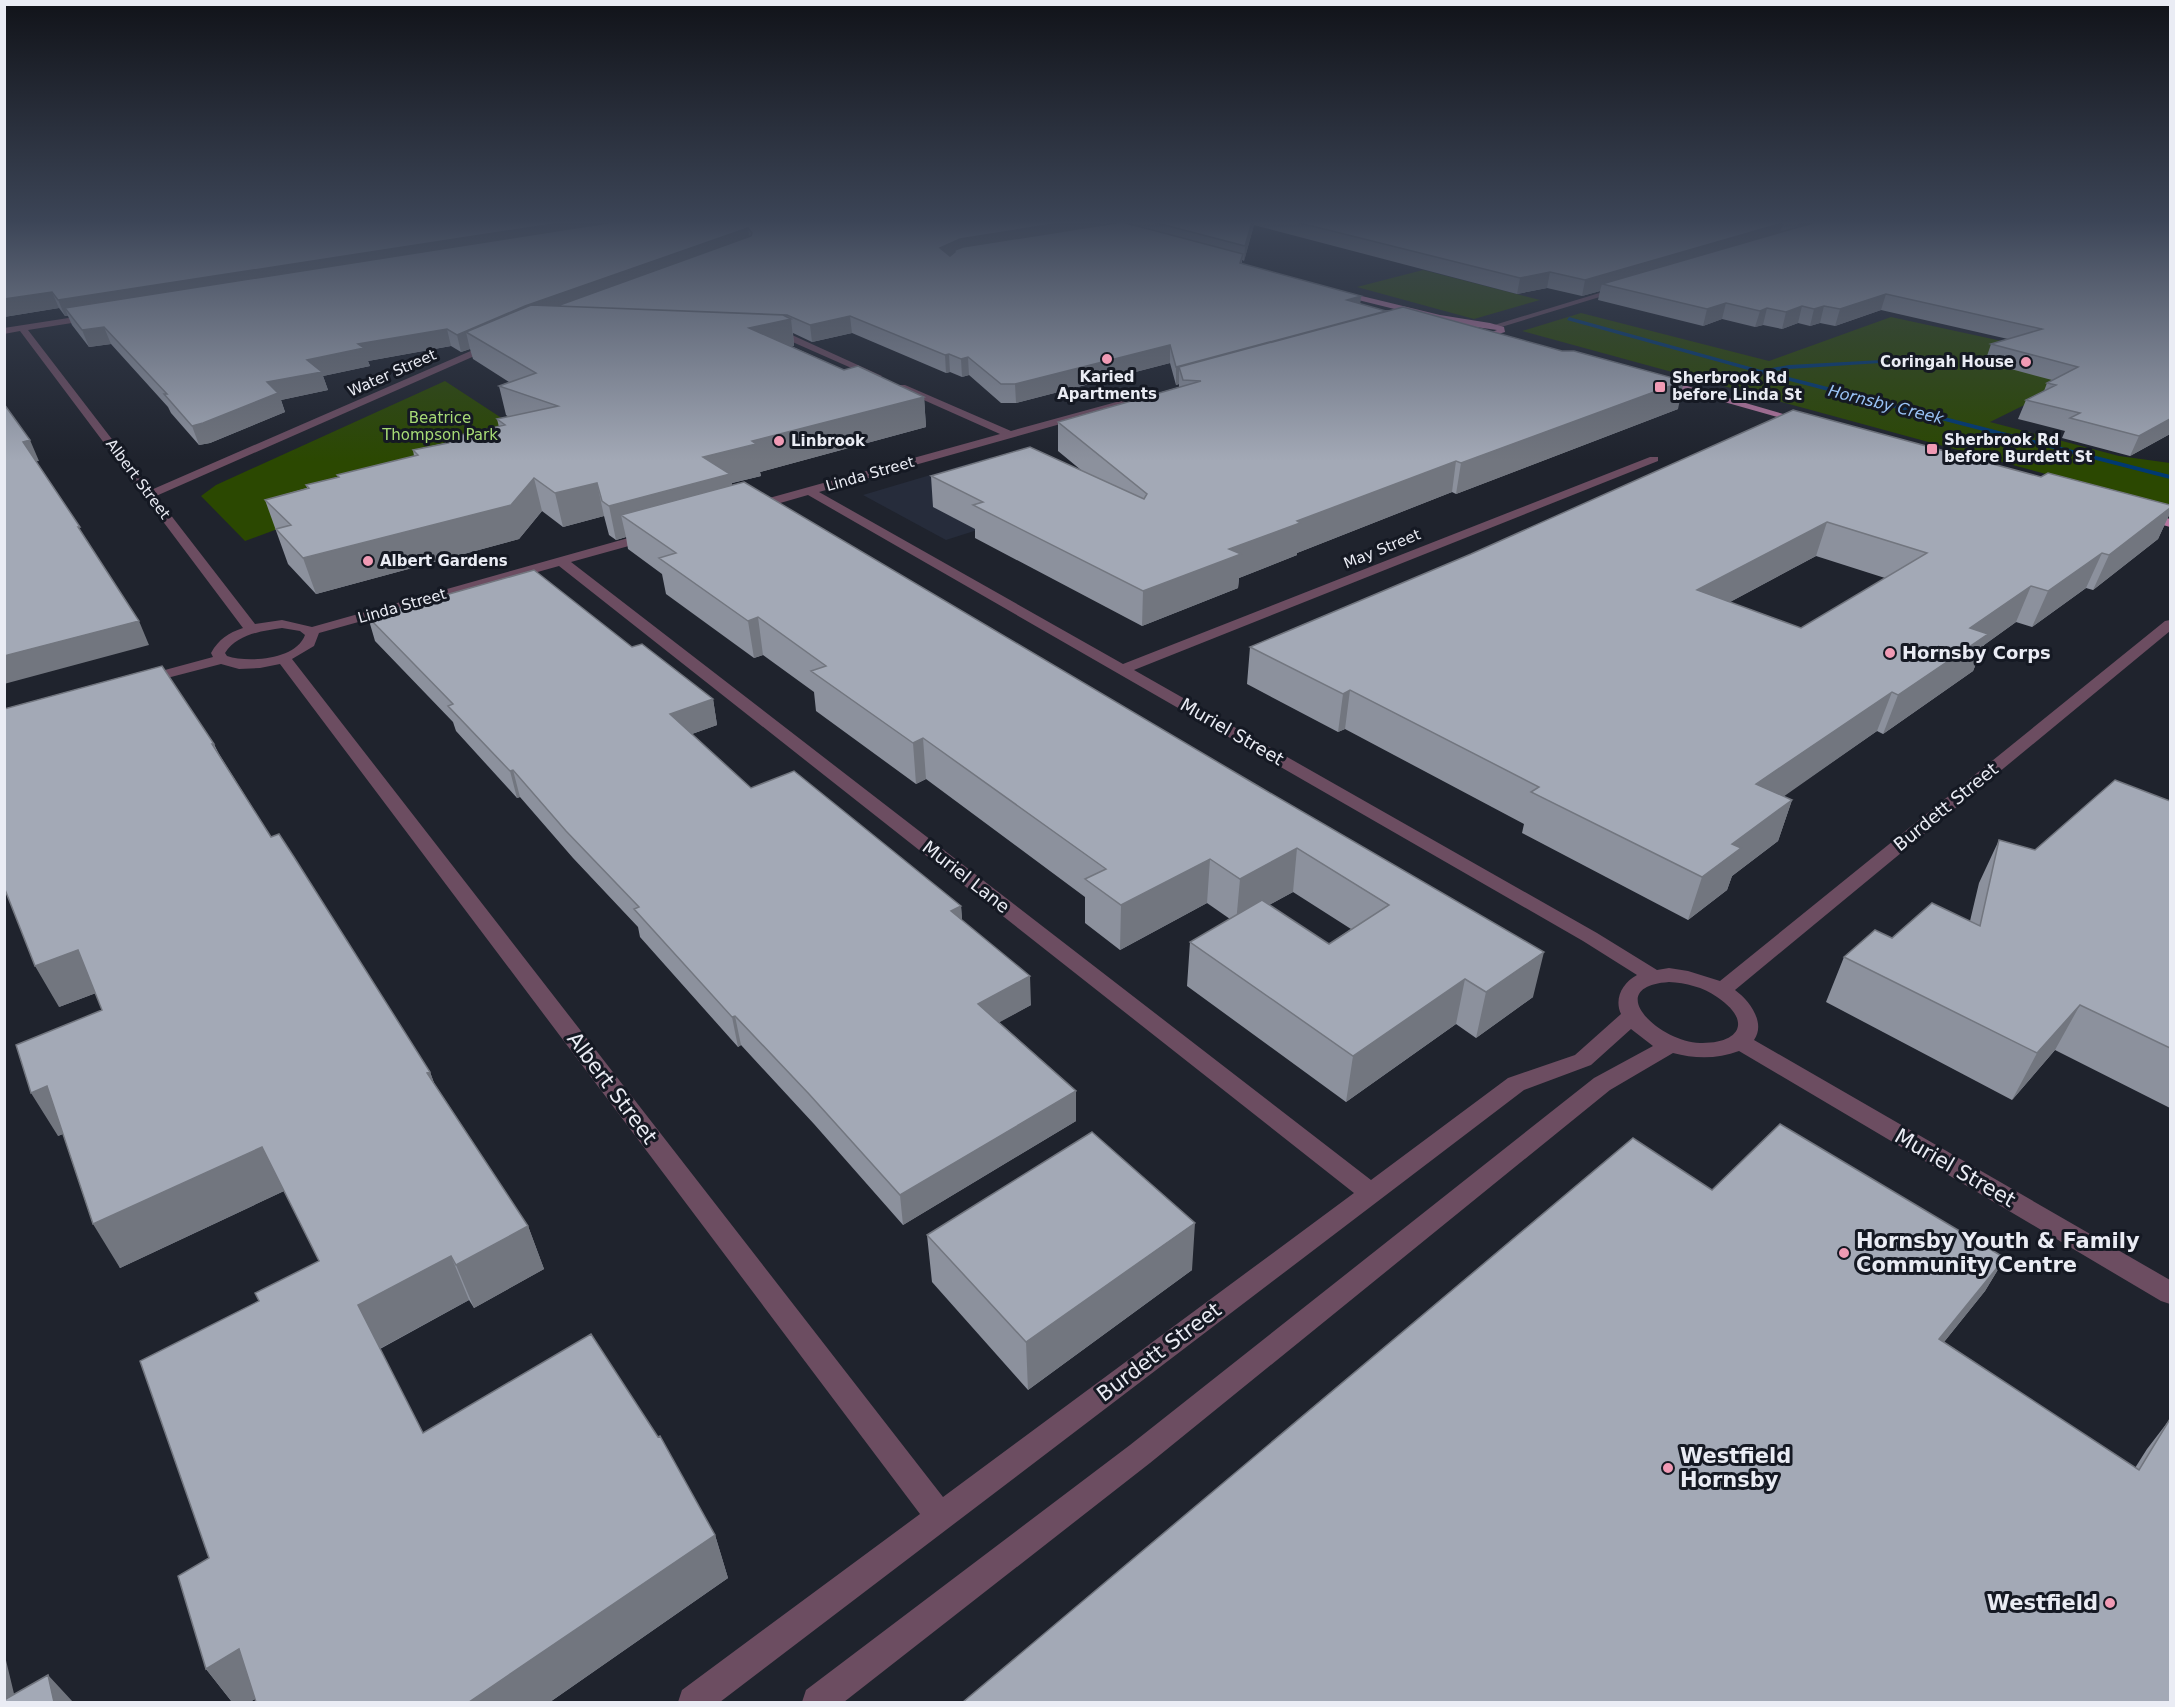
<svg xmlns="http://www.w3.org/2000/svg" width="2175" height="1707" font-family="'DejaVu Sans',sans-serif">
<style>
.built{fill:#262c3b}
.green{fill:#2b4801}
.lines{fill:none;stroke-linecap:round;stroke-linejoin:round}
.stream{fill:#003972;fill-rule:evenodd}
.minor{fill:#6c4d61;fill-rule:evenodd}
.major{fill:#b5769f;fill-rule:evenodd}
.wall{fill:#8c919d;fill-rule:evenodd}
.shaded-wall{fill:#72767f}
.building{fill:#a3a9b6;stroke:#72767f;stroke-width:1.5;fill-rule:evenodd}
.poi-dot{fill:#f09ab4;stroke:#151923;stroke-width:2}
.labels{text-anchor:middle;stroke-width:6;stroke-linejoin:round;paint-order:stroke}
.far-poi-label{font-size:15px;font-weight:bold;fill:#eaecf4;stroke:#151923;text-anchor:start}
.far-street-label{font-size:15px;fill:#eaecf4;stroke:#151923}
.far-park-label{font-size:15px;fill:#a7db76;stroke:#151923}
.far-water-label{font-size:16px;font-style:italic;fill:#9ac3f6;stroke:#151923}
.poi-label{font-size:18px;font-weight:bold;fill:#eaecf4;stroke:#151923;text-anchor:start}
.street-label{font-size:18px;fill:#eaecf4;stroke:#151923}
.near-street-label{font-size:21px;fill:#eaecf4;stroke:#151923}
.near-poi-label{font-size:21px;font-weight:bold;fill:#eaecf4;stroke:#151923;text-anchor:start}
</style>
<rect width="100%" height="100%" fill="#1f232d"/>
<path class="built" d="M991,457L1078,498L946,540L863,495Z"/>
<path class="green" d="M1423,270L1540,300L1474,319L1357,287Z
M1581,313L1769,361L1891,317L2144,372L2057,389L1990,422L2119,456L2170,463V508L1522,331Z
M445,381L529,436L245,541L201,496L216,485Z"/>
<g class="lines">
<path class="stream" d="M1569,317L1761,370L1789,365L1882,360V362L1880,363L1789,369L1769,372L2170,475V479L1759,373L1567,320Z"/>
<path class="minor" d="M1619,287L1626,289L1498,328L1491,326Z
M94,314L98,317L97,319L28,330L151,490L489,343H495V347L156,496L255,624L282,620L312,627L646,533H654L656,536L654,539L571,562L1371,1180L1508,1078L1575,1055L1621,1014C1614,999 1622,983 1637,975L1583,941L808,495L752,511L748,510V504L1000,434L899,389V385H905L1011,431L1120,401H1128V405L819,492L1123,664L1650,457H1658V461L1134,670L1597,933L1657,970L1669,968L1688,971L1720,981L2165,621L2170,620V631L1735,990C1750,1001 1766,1023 1754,1040L2170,1280V1304L2161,1301L1739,1051C1718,1059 1695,1059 1673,1053L1610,1090L1150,1463L844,1702H802L806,1690L1130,1445L1594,1078L1653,1046L1631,1029L1591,1065L1524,1090L720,1702H678L682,1690L920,1514L280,664L260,668L239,669L221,664L144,684L137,680L139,677L213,657L211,653C219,639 228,633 243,628L20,331L4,334V328ZM559,566L1354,1193L943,1497L292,659L314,646L319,633ZM282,628L300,631L305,635C296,660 248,663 227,656L225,653C237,634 262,631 282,628ZM1669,982C1686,983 1703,987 1717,997C1753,1021 1740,1044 1700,1043C1659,1042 1601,987 1669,982Z
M771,334L792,335L882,376L874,378L788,340L768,339L766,337Z"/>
<path class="major" d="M1337,290L1440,315L1490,323L1504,327L1505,332L1492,336V332L1497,330L1455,324L1334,294L1333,292Z
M1657,379H1663L1811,422L1802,424L1657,383Z
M2142,511L2170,519V527L2138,518V512Z"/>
</g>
<path class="wall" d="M4,222H2170V434L2130,456L2062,438L2065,431L2018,419L2026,400L2044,391L2047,383L2052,380L1985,362L1991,344L2008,339L1881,310L1835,326L1820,323L1810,326L1798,323L1782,329L1763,325L1755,327L1722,319L1703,326L1598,300L1600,291L1582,296L1547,288L1517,294L1254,225L1244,261L1242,260V264L1361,296L1360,304L1678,409L1456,494L1452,492L1297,553V555L1239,578L1238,588L1142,626L975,538V529L933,507L931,476L1081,470L1058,451V422L1179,387V384L1176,385L1170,363L1016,403H1001L969,375L962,377L950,372L946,373L852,333L812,342L793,333L794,346H791L844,370L924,397L926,427L760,472L761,476L732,483V485L1533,997L1476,1038L1456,1024L1346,1102L1187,986L1190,942L1230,919L1207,903L1120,950L1085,923V897L926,779L916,784L816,711L814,692L763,655L754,658L666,594L662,574L628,549L626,537L616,540L609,535L604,516L563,527L542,511L519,539L316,594L288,564L265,500L307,488L306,485L338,477L337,475L414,456L413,450L445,443L443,439L499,427L497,419L509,417L506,415L499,386L509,382L473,359L470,349L461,352L451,346L368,361L370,366L323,376L328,390L281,400L285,412L210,443L199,445L171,413L168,407L111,344L89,347L72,325L68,316H65L59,308L4,317ZM1293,892L1351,929L1329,944L1269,905Z
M2041,477L2170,505V513L2158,539L2093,590L2086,588L2032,627L2016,622L1984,645L1973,671L1883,734L1877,731L1783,796L1792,800L1778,841L1732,876L1727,890L1688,920L1522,833L1524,824L1345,729L1338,732L1247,684L1250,647L1471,554ZM1816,556L1885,578L1801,628L1730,602Z
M368,617L632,647L713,699L717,725L692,734L751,788L961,906L962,920L1031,1005L999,1022L1076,1091V1121L903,1225L814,1124L741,1045L738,1047L640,937L638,927L573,858L520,797L517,798L456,731L453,722L375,641Z
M214,744L219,754L271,837L430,1072L434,1083L528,1226L544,1269L474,1308L469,1300L380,1349L423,1433L715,1535L728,1578L550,1702H256L255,1699L250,1702H232L206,1669L209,1558L259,1301L319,1261L284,1191L120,1268L63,1134L58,1136L102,1010L96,993L59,1007Z
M2170,801V1108L2055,1050L2012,1100L1826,1002L1844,957L1892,938L1970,921L1979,883L1999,840L2035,850Z
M1712,1190L2005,1258L1985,1291L1944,1342L2135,1468L2147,1449L2170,1419V1702Z
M927,1235L1192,1270L1028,1390L932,1282Z"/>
<path class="shaded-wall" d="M566,222H659L65,308L68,316H65L58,300Z
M1066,222H1101V230L955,250V256L941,263L940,248L960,239Z
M1252,222H1254V225L1244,261L1245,246Z
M1799,222H1833L1796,233Z
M1783,223L1779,237L1602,284L1600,291L1582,296L1585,280Z
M748,228L750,243L570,308L466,332L470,349L461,352L457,335L525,306Z
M1550,272L1547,288L1517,294L1520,278Z
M52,292L59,308L4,317V299Z
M1886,294L1881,310L1835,326L1840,309Z
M1361,296L1359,313L1347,300Z
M1726,303L1722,319L1703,326L1707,309Z
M1802,306L1798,323L1782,329L1786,312Z
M1824,306L1820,323L1810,326L1814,309Z
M1767,308L1763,325L1755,327L1760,311Z
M1386,311L1384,328L1179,367V384L1176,385V367Z
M850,316L852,333L812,342L810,325Z
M791,319L794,346L752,355L749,328Z
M104,327L111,344L89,347L82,330Z
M447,329L451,346L368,361L370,366L323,376L328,390L281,400L285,412L210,443L199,445L192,426L307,360L358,344Z
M1170,345V363L1016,403L1015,384Z
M949,354L950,372L946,373L945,355Z
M968,357L969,375L962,377L961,359Z
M1684,381L1678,409L1456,494L1461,463Z
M924,397L926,427L760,472L761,476L732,483L735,507L621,515L626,537L616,540L609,506L703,457L752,441Z
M2170,419V434L2130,456L2139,436Z
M30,440L39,461L32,462L23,442Z
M1456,461L1452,492L1297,553V555L1239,578L1238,588L1142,626L1143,591L1229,549L1297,521Z
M534,478L542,511L519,539L316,594L303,558Z
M597,483L604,516L563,527L555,493Z
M2170,508V513L2158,539L2093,590L2109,555Z
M1827,522L1816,556L1687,625L1697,590Z
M2102,553L2086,588L2032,627L2048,591Z
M2031,586L2016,622L1984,645L1973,671L1883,734L1898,695L1970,628Z
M758,617L763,655L754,658L748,621Z
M139,621L149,645L4,684V656Z
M1350,690L1345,729L1338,732L1343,694Z
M1892,692L1877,731L1743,825L1756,784Z
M713,699L717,725L675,740L670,714Z
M923,738L926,779L916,784L913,743Z
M513,770L520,797L517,798L510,771Z
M1792,800L1778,841L1732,876L1727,890L1688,920L1702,877L1732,844Z
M1297,848L1293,892L1236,923L1240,879Z
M1210,859L1207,903L1120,950L1121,905Z
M961,906L963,934L951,911Z
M78,950L101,991L59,1007L35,966Z
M1544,952L1533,997L1476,1038L1486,992Z
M1030,976L1031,1005L980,1033L978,1004Z
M1465,979L1456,1024L1346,1102L1353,1056Z
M2080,1005L2055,1050L2012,1100L2037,1053Z
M735,1016L741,1045L738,1047L732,1017Z
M430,1072L446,1115L427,1073Z
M47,1086L73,1129L58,1136L31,1093Z
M1076,1091V1121L903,1225L900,1195Z
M262,1147L284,1191L120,1268L93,1224Z
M1195,1223L1192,1270L1028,1390L1026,1342Z
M528,1226L544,1269L474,1308L456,1265Z
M451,1256L469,1300L379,1349L358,1305Z
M2005,1258L1985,1291L1920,1372L1939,1339Z
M715,1535L728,1578L550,1702H469Z
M239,1649L269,1690L250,1702H232L206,1669Z
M4,1652L16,1702H4Z
M48,1675L73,1702H54Z"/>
<path class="building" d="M4,222H566L58,300L52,292L4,299Z
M614,222H1066L960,239L940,248L950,256L955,252V250L963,247L1122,222L1243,254L1240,263L1361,296L1347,300L1386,311L1176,367L1170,345L1015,384H1001L968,357L961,359L949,354L945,355L850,316L810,325L787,315L557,306L751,236L752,233L748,228L525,306L457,335L447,329L358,344L364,348L307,360L322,372L267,382L278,393L203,423L192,426L164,394H167L104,327L82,330L65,308Z
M1153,222H1252L1245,246Z
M1296,222H1776L1783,223L1585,280L1550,272L1520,278Z
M1816,222H2170V419L2139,436L2070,418L2080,413L2026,400L2056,385L2047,383L2078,367L1991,344L2042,329L1886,294L1840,309L1824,306L1814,309L1802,306L1786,312L1767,308L1760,311L1726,303L1707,309L1602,284Z
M531,305L783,315L791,319L749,328L844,370L858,366L924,397L752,441L756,444L703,457L730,474L609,506L602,501L597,483L555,493L534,478L511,505L303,558L276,529L291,525L265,500L309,488L306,485L339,477L337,475L418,455L413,450L448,443L443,439L505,425L497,419L558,406L499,386L536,373L466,332Z
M1403,307L1562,351H1574L1684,381L1461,463L1456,461L1297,521L1300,523L1229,549L1241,554L1143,591L973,505L983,502L931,476L1030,447L1144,499L1147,494L1058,422L1201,381L1183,380L1179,367Z
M4,404L30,440L23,442L80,527H78L139,621L4,656Z
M1793,410L2041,477L2048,473L2170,505V508L2109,555L2102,553L2048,591L2031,586L1970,628L1988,634L1898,695L1892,692L1756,784L1792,800L1732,844L1741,848L1702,877L1531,792L1539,787L1350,690L1343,694L1250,647L1471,554ZM1827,522L1927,553L1801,628L1697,590Z
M744,482L1253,783L1544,952L1486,992L1465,979L1353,1056L1190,942L1262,900L1329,944L1389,905L1297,848L1240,879L1210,859L1121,905L1085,879L1106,869L923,738L913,743L811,671L826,666L758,617L748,621L659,558L676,553L621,515Z
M534,570L632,647L642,644L713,699L670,714L751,788L794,771L961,906L951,911L1030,976L978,1004L1076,1091L900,1195L809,1094L735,1016L732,1017L634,909L639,907L566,831L513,770L510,771L448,706L453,704L368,617Z
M162,666L214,744H212L271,837L279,834L294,857L430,1072L427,1073L528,1226L456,1265L451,1256L358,1305L423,1433L591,1334L658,1437L660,1436L715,1535L469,1702H256L239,1649L206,1669L178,1576L209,1558L140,1361L259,1301L255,1293L319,1261L262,1147L93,1224L47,1086L31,1093L16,1045L102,1010L78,950L35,966L4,887V709Z
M2115,780L2170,801V1048L2080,1005L2037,1053L1844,957L1875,930L1892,938L1932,903L1980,926L1999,840L2035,850Z
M1780,1124L2005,1258L1939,1339L2139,1470L2170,1419V1702H963L1633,1138L1712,1190Z
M1092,1132L1195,1223L1026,1342L927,1235Z
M48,1675L54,1702H4V1700Z"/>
<linearGradient id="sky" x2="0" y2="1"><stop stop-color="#111319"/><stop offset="0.48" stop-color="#3c4557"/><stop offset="1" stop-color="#3c4557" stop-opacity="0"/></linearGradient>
<rect width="2175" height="461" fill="url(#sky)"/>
<g class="poi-dot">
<circle cx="1107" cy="359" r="6"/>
<circle cx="2026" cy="362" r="6"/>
<rect x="1654" y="381" width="12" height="12" rx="3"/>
<circle cx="779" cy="441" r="6"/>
<rect x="1926" y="443" width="12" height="12" rx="3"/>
<circle cx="368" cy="561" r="6"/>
<circle cx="1890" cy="653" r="6"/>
<circle cx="1844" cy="1253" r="6"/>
<circle cx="1668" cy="1468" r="6"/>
<circle cx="2110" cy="1603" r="6"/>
</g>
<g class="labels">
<g class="far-poi-label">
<text x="2014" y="367" text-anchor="end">Coringah House</text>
<text x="1107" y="382" text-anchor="middle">Karied<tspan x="1107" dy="17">Apartments</tspan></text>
<text x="1672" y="383">Sherbrook Rd<tspan x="1672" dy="17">before Linda St</tspan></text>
<text x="1944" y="445">Sherbrook Rd<tspan x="1944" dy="17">before Burdett St</tspan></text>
<text x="791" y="446">Linbrook</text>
<text x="380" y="566">Albert Gardens</text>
</g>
<g class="far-street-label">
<text transform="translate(392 373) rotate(-24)" y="5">Water Street</text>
<text transform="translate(870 474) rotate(-16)" y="5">Linda Street</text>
<text transform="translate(138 479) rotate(53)" y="5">Albert Street</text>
<text transform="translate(1382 549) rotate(-22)" y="5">May Street</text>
<text transform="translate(402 606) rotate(-16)" y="5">Linda Street</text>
</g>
<g class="far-park-label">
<text x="440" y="423">Beatrice<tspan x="440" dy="17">Thompson Park</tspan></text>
</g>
<g class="far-water-label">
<text transform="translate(1886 404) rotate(14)" y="6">Hornsby Creek</text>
</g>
<g class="poi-label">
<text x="1902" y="659">Hornsby Corps</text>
</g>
<g class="street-label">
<text transform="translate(1232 732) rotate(30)" y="6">Muriel Street</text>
<text transform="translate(1946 807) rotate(-39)" y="6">Burdett Street</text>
<text transform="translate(966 877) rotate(38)" y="6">Muriel Lane</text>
</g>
<g class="near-street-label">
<text transform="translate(612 1088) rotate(53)" y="7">Albert Street</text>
<text transform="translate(1955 1168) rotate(30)" y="7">Muriel Street</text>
<text transform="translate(1159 1352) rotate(-37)" y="7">Burdett Street</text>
</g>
<g class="near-poi-label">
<text x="1856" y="1248">Hornsby Youth &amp; Family<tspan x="1856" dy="24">Community Centre</tspan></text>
<text x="1680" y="1463">Westfield<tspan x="1680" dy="24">Hornsby</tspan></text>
<text x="2098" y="1610" text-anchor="end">Westfield</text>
</g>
</g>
<rect width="2175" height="1707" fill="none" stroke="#eaecf4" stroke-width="12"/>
</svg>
